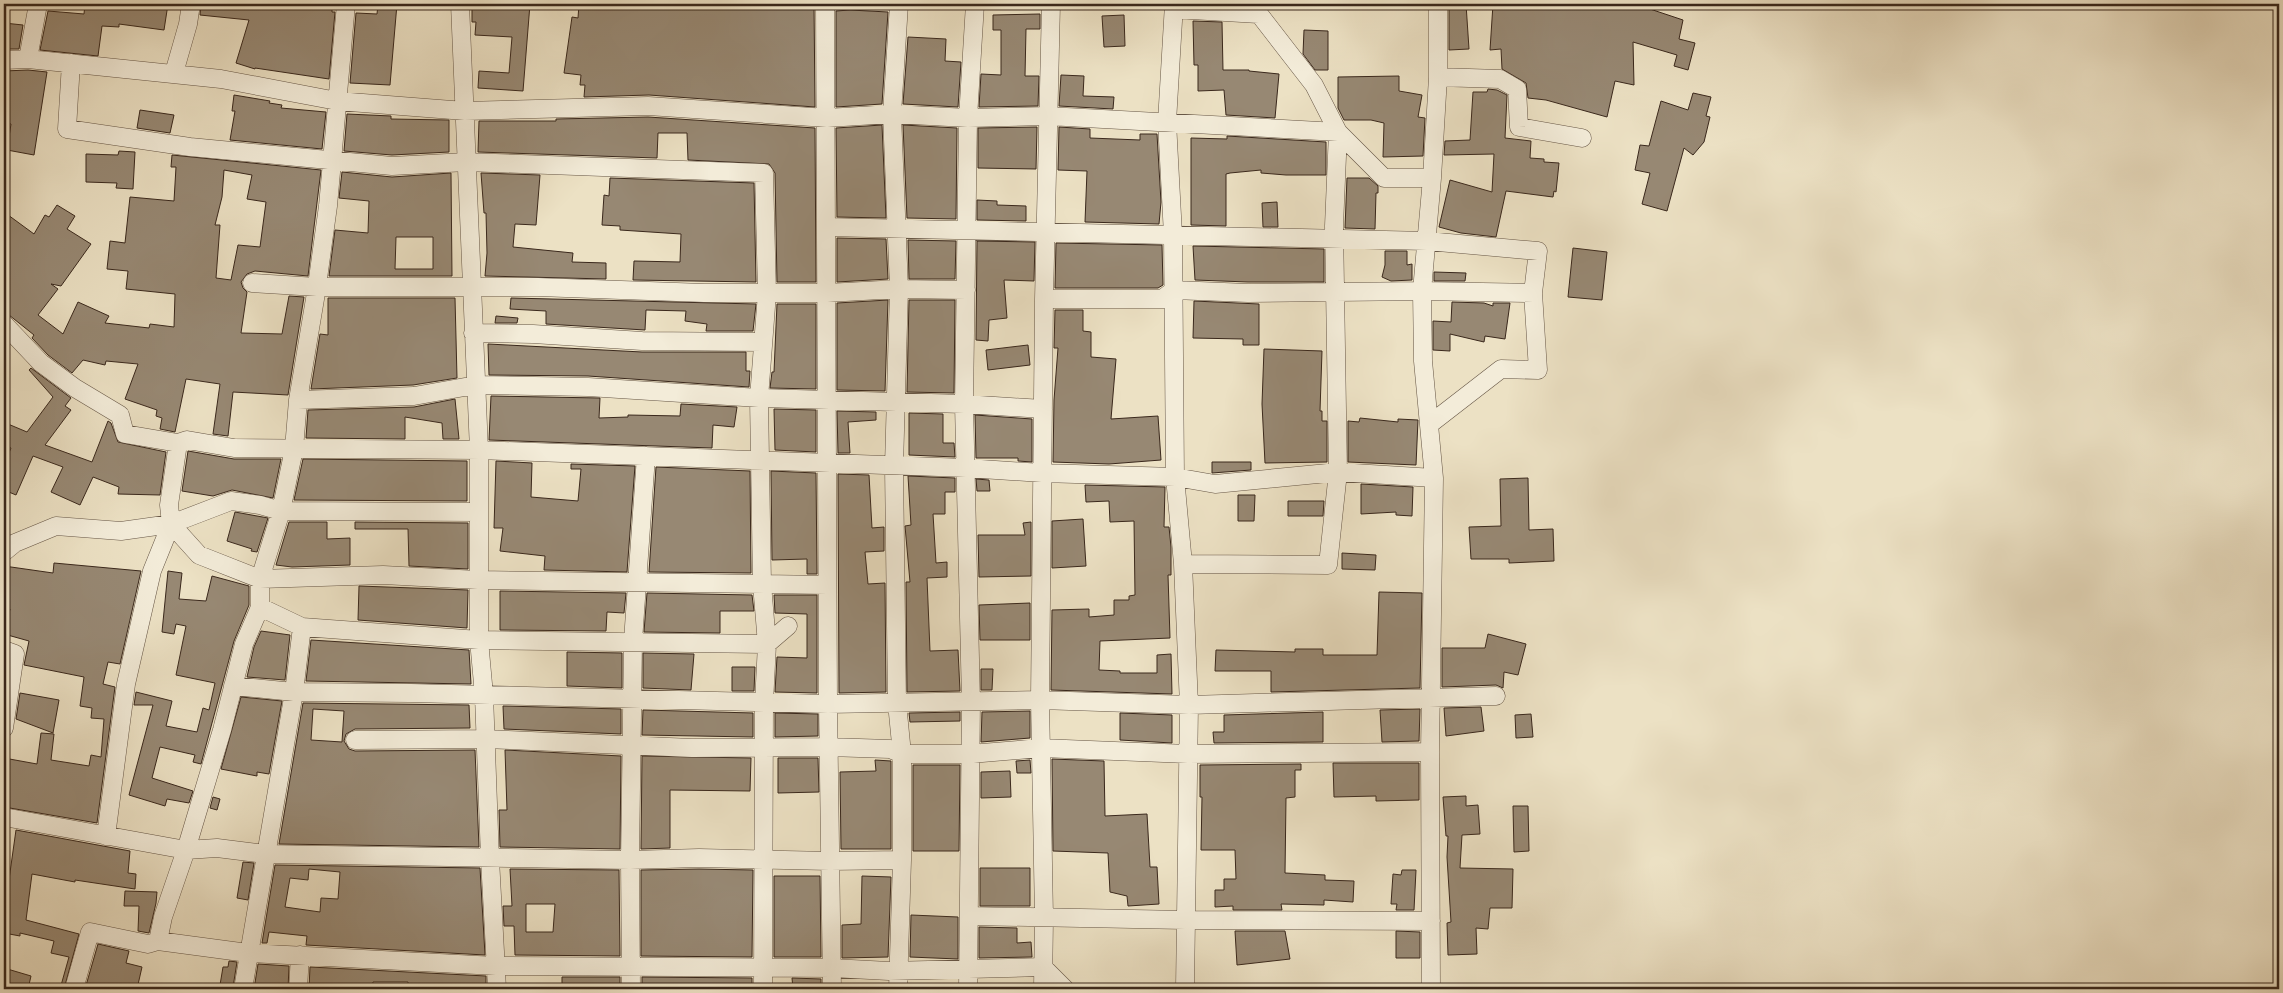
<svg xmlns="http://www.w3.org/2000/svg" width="2283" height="993" font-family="Cardo,serif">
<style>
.building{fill:#978873;stroke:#3a281c;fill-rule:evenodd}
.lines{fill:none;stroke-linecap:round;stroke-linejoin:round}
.minor-casing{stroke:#665646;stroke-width:19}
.minor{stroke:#f3ecd9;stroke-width:18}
</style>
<rect width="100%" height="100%" fill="#ece1c4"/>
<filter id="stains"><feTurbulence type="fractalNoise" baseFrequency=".004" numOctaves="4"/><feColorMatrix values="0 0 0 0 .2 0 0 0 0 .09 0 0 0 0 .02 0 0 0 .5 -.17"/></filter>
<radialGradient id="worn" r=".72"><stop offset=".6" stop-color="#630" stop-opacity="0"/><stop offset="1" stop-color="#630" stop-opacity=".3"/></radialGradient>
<path class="building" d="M85,4H168L164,30L119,24V27L102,26L98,56L40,50L48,11L84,14Z
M201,4H238L271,7V4H332V12H335L329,79L255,68V69L236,63L249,20L200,15Z
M378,4H397L390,85L350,83L356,13L377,14Z
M472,4H530L523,91L478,88L479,71L509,73L512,37L475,35L476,22H472Z
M579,4H814L815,107L649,95L584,97L585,85H580L581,75L564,73L572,17L578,18Z
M1449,4H1466L1469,49L1449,50Z
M1493,4H1647V8L1683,20L1679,39L1695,43L1688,70L1674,66L1677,55L1633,42L1634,85L1615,81L1607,117L1546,100L1528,98L1526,83L1502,69L1501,49L1490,50Z
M850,10L888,12L882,104L836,107V11Z
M1040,14V29H1026L1025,76H1039L1038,106L979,107L981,74L1001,75V30H993V15Z
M1124,15L1125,46L1104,47L1102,16Z
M1193,21L1222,22L1223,70H1249V71L1279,74L1275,118L1226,115L1224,90L1198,91V65H1194Z
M4,23L23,25L19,49H4Z
M1304,30L1328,31V70H1315L1303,54Z
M908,37L946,39L945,61L961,62L958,107L903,104Z
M28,70L47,72L34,155L7,150L11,124L4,123V71Z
M1061,75L1084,76L1083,96L1114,97L1113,109L1059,106Z
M1399,76V91L1422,95L1418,117L1425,118L1423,156L1383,157L1384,123L1371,120H1344L1338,108V77Z
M1488,89L1497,90L1507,95L1505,138L1531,141L1530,158L1544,159V162L1559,163L1556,192L1554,191L1553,197L1506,191L1496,237L1461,233L1439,227L1450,180L1492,192L1494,154L1444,155L1445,141L1470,140L1473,92H1487Z
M1693,93L1711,97L1706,116L1710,117L1704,142L1693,155L1684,148L1667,211L1642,204L1650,173L1635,170L1640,145L1649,146L1661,101L1688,110Z
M234,95L270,101L269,103L282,105L281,108L326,112L322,149L230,140L235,111H232Z
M140,110L174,115L170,133L137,128Z
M347,114L391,116V119L449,120V152L392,155L344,151Z
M648,117L815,128L816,282H777L775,173L769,164L688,160L687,133H658L657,158L478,152L479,121H556V119Z
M882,125L886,218L837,217L836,128Z
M903,125L957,128L956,219L907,218Z
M1037,127L1036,169L978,168V128Z
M1059,127L1090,129V138L1140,140V134H1157L1161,202L1159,224L1085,222L1087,171L1058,170Z
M1227,136L1326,142V175H1286L1261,173V170L1230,173L1226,174V226L1191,225V138L1227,139Z
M119,151L135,152L133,189L116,188L117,183L86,182V154L118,155Z
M172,155L321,170L308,276L255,271L247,274L241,282L243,288L247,292L241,333L282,334L289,296L304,297L288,395L233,392L228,436L213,434L220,384L186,379L175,432L160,429L162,418L156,416L157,410L125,399L138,364L106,361L105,365L83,360L72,373L48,355L32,338L34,335L4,311V212L34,234L45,215L49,217L57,205L75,216L67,229L91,244L61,286L51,284L58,289L38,315L63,334L78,302L109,316L105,323L149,328L150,324L174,327L175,294L126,289L128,271L107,269L110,241L125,243L130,197L174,201L176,167H171ZM224,170L252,175L247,199L266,202L260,247L238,245L231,280L216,278L220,225H215L222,197Z
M342,172L392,177L451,173L452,276H329L335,230L368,233L369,201L339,198ZM396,237H433V269H395Z
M481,173L540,175L536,225L515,224L513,247L573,253L572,262L606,263V279L485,276L487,253L486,213H484Z
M610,178L754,183L756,282L633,280L634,261L680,262L681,234L620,230V226L602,225L604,195L609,196Z
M1347,178H1369L1378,186V193H1376L1375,229L1345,228Z
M977,200L997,201V205L1026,206V221L977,220Z
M1277,202L1278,227H1263L1262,203Z
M837,238L886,239L888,279L837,282Z
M908,240L956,241L955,279H909Z
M977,241L1035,242L1034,281L1004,280L1007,318L989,320L988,341L976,340Z
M1056,243L1162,245L1163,285L1158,288H1055Z
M1193,246L1324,249V282H1248L1195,280Z
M1573,248L1607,252L1602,300L1568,297Z
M1385,251H1407V265L1412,264V280L1391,281L1382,277L1385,265Z
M1434,272L1466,273L1465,281H1434Z
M328,298H455L457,378L413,385L311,389L320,334L328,335Z
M511,298L756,304L753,331H706L707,324L685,321L686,311L646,310L645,330L546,324V311L510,309Z
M888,300L885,391L837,390V303Z
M909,300H955L954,393L907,392Z
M1194,301L1259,304V345H1243V339L1193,338Z
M1452,302L1484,303L1493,306V303H1510L1505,339L1485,336L1484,342L1450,334V351L1433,350V321L1451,322Z
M777,304H816V389L770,388L772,372H774Z
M1055,310H1083V331L1091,332V357L1116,359L1111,419L1158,416L1161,460L1109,464L1053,462L1054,400L1058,348H1054Z
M496,316L518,318L517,323H495Z
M488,344L642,352H746V371H750L749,387L588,376L489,375Z
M1028,345L1030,365L988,370L986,350Z
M1264,349L1322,351L1320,411H1322V421H1327V462L1265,463L1262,404Z
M31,368L71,398L65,406L71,410L45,445L92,462L108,421L111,423L118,442L166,452L160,495L118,494L119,487L93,477L80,505L51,492L63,467L33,456L16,495L4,490V465L11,448L4,445V434L8,424L27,432L53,397L29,370Z
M491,396L600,398L599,418L628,417V415L680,416L681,404L737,407L734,427L713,425L712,448L489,440Z
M455,399L459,439H443L442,423L405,417V439L306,438L308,410L414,407Z
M774,409L816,410V452L775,450Z
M837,411L876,412V420L848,422L850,453H838Z
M909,413L943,414V443H954L955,457L909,455Z
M975,415L1032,419V462L1018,461V458H976Z
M1360,418L1398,422V419L1418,420L1416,465L1348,462V421L1359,422Z
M188,451L234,459H281L273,498L232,490L213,496L182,491Z
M303,459L467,461V501L294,500Z
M496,461L532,463L531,497L578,501L581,469H571V464L635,466L627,572L544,570L545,556L500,551L503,528H494Z
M1212,462H1251V470L1212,473Z
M656,467L750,471L751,573L649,572Z
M771,471L816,473L817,574H807V559L772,560Z
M838,474L869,475L872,528L884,527V551L865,552L868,584L885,583L886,692L839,693Z
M908,476L955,478V492H945V514H933L936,563L947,562V577L927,578L930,651L958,650L960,691L907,692L906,582H910L905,526L911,525Z
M1528,478L1529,530L1553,529L1554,561L1509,563V559H1471L1469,527L1501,526L1500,479Z
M976,479L989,480L990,491H977Z
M1361,484L1413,487L1412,516L1396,515V512L1361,514Z
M1085,485L1165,487L1164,527H1169L1171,547V575H1168L1170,638L1100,641L1099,670L1120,671V673H1157V655L1171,654L1172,694L1051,690L1052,610L1089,609V617L1114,615V600H1129V596L1135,595L1134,521L1110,522L1109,501L1086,502Z
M1238,495H1255L1254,521H1238Z
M1288,501H1324L1323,516H1288Z
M235,512L268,518L257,552L251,551L252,549L227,541Z
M1083,519L1086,566L1052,568V521Z
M289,522H327V539L350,538V565L292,567L276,565Z
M355,522L468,523V569L409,566L408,529H355Z
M1031,522V576L979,577L978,535H1025L1023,523Z
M1342,553L1376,555L1375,570L1342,569Z
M54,563L141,571L120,664L108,662L103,684L115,687L97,823L4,807V758L37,764L41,733L54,734L51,760L89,766L91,755L101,757L104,719L91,718L92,708L80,706L84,677L24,665L29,641L4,634L10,609L4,607V566L53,573Z
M168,571L182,573L179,599L206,601L212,576L249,586V605L234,641L201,764L193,762L195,755L160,747L152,778L193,791L189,803L167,799L165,806L129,795L153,705H134L136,692L172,701L166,726L197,732L203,708L209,710L215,683L176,675L186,626L176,624L174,634L162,632Z
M359,586L468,590L467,628L358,620Z
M500,591L626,593L624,613L607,612L606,631L500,630Z
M1379,592L1422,593L1420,688L1271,692V671H1215L1216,650L1295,652V649H1323V655H1377Z
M647,593L752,595L754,611H720V633L644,632Z
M774,595H817V693L775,692L777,657L807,658V614L775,613Z
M1030,603V640H980L979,605Z
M261,631L290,635L285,680L247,677L254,647Z
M1488,634L1526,644L1518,675L1504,672L1503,688L1496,685L1442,687V648H1485Z
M311,640L469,650L471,684L306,681Z
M567,652L622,653V688L567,686Z
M643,653L694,654L691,690L643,688Z
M732,667H755L754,691H732Z
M981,669H993L992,690H981Z
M20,693L59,700L53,733L16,719Z
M241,697L282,701L269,774L257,772V776L221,769Z
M303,703L469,705L470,728L355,729L346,734L344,741L349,749L355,751L475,750L479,847L279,844ZM313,709L344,711L342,742L311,740Z
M503,706L621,709V734L504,729Z
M1481,707L1484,731L1446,736L1444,708Z
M1420,709L1419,741L1382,742L1380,710Z
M643,710L753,713V737L642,735Z
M1030,711V738L981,742L982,712Z
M960,712V721L910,722L909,713Z
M1323,712V742L1214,743L1213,732H1224V715Z
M775,713L818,714V736L775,737Z
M1120,713L1172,715V743L1120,740Z
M1531,714L1533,737L1516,738L1515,715Z
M505,750L621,756L620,849L500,847L499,810H507Z
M642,756L751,758L750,791L670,790V848L641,849Z
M778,758H818L819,792L778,793Z
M1052,759L1104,761L1105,816L1147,814L1150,867H1157L1159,904L1128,906L1127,896L1110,892L1108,853L1053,851Z
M875,760L891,761V849H841L840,772L876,771Z
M1030,760L1031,773H1017L1016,761Z
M1333,763H1419V800L1376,801V796L1334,797Z
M1301,764V770H1295V797L1286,798L1285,873L1325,875V880L1354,881L1353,902L1324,900V905L1281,904L1282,910H1233V906L1215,907V890H1224V879H1236L1235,850H1201L1202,797H1200V765Z
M913,765H960L959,851H913Z
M1010,771L1011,797L981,798V772Z
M1466,796V806L1478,805L1480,834L1462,835L1460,868L1513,869L1512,908H1490L1488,929L1476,928L1477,954L1448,955L1447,923L1451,922L1447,857L1448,836H1446L1443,797Z
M213,797L220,799L217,810L210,808Z
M1513,806H1528L1529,851L1514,852Z
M16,830L130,851L128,873L136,874L135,889L75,880V882L32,874L26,920L79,934L64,989H60L69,957L51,953L54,941L20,933V936L4,933V915Z
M243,862L254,863L248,900L237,898Z
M275,865L480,868L485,955L306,945L307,936L269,932L267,943H262ZM309,869L340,872L338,899L321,898L320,912L285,907L290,878L308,880Z
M980,868H1030V906H980Z
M510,869L619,870L620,956L515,955L514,926H504L503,906H512ZM526,904H555L553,932H526Z
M699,869L753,870L752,957L641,956V870Z
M1402,870H1416L1414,910H1396L1397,904H1391L1393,874L1401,875Z
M774,876H820L821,957H774Z
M862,876L891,877L888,957L842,958V925L861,924Z
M125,891L157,892L156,903L149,933L138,931L139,906H124Z
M911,915L958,917V959L910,957Z
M979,927L1017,928V943L1031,942L1032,957L979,958Z
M1235,931H1285L1290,959L1237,965Z
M1396,931L1420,932V958H1396Z
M98,944L129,951L126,963L142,967L137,989H85Z
M229,961L237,962L233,987L220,985L223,967H228Z
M258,964L289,966L288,989H254Z
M310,967L486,976V989H408V982H373L372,989H309Z
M4,968L31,976L28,989H4Z
M562,977H620V989H613V987L576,985V989H562Z
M642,977L752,978V989H642Z
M792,978L821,979V989H793Z"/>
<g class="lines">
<defs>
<path id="minor" d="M460,4L479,450V640L484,695L490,859L497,989
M825,4L828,704L832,989
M1174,4L1167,122L1173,235L1175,477L1183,564L1189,705L1185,989
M1174,9L1259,14L1314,85L1338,132L1334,226L1338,472L1328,565L1183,564
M28,59L38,4
M4,60L28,59L221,79L337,101L465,111L648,106L827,118L892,114L968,118L1048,116L1338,132L1384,178H1432
M71,63L67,129L190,147L392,166L466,162L764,173L767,293L759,398L762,584L767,644L764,703L763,989
M174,73L188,24L191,4
M1438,77L1500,79L1517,89L1519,127L1582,138
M827,227L1427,241L1538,251L1533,293
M252,283L317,287H538L704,293H827L899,289L966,290
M1044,299H1162L1174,290L1248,293L1422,291L1533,293L1538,370L1501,369L1430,424
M4,324L41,363L75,388L120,415L125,434L178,443L187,440L234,448L479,450L966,468L1042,473L1175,477L1215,484L1338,472L1434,478
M473,333L533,334L642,341L763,342
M298,400L414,396L476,385L588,387L759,398L964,404L1043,409
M178,443L169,505L171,524L199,555L260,579L383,575L478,580L827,585
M4,552L15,543L56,526L121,531L171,524L231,501L260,505L281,511L478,512
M260,607L302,627L479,640L767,644L788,626
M4,650L15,654L4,728
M233,686L294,692L411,693L828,704L1040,700L1189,705L1496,696
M355,740L485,739L692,748L828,747L890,749L902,754H970L1041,748L1188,754L1430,752
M4,817L186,850L217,848L265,854L630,860L699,858L830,861L902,860
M106,836L126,684L152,571L171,524
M969,916L1185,920L1431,921
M158,941L163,917L186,850L222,730L244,644L260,607V579L281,511L294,449L298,400L316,293L328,206L346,4
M74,989L90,932L148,944L158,941L248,953L496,966L832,968L889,971L1043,967L1065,989
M243,989L294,692L302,627
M298,989L300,955
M631,989L630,860L633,641L646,456
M898,989L902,860V754L897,703L894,466L899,289L892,114L899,4
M968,989L971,702L964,404L968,118L975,4
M1043,989L1044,918L1040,700L1044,299L1051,4
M1431,989L1430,752L1434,478L1423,361L1422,291L1432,178L1438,77V4"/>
</defs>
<use href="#minor" class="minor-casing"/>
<use href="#minor" class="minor"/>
</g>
<rect width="2283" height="993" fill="none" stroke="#ece1c4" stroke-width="20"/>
<rect x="5" y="5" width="2273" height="983" fill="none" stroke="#3a281c" stroke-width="2.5"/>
<rect x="10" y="10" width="2263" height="973" fill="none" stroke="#3a281c"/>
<rect width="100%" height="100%" filter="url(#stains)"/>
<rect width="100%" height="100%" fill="url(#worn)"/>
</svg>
